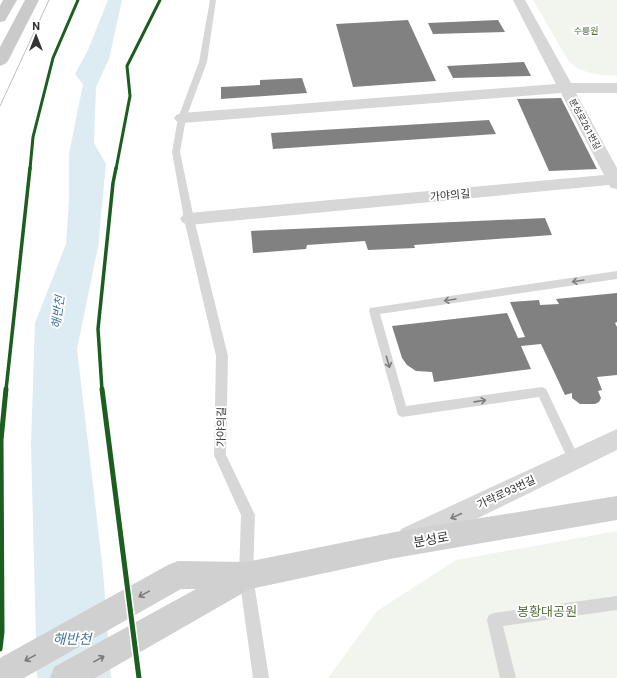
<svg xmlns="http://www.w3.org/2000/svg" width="617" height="678" font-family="Roboto,'Noto Sans KR',sans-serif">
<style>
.green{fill:#f1f5ed}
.water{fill:#ddebf3}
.building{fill:#818181}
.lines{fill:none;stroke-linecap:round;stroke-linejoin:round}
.service{fill:#d7d7d7;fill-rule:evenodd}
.minor{fill:#d7d7d7;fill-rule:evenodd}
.secondary{fill:#d0d0d0;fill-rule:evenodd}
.primary{fill:#cacaca;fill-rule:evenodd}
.tram{stroke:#bebebe;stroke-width:1}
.cycleway-far2-casing{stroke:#fff;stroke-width:5}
.cycleway-far1-casing{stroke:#fff;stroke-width:6}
.cycleway-casing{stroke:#fff;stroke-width:8}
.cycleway-far2{stroke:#1b5e20;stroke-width:3}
.cycleway-far1{stroke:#1b5e20;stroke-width:3.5}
.cycleway{stroke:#1b5e20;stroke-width:5}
.oneway{stroke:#7d7d7d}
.oneway2{stroke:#7a7a7a}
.labels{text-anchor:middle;stroke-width:4;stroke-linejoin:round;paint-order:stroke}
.far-park-label{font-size:9px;fill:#56703f;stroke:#fff}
.far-street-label{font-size:9px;fill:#333;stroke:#fff}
.street-label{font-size:11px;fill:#333;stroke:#fff}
.water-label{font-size:12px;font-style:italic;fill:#3f7597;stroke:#fff}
.near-street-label{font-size:13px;fill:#333;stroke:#fff}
.near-park-label{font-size:13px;fill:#56703f;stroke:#fff}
.near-water-label{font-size:14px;font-style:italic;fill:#3f7597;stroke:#fff}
</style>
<rect width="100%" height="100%" fill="#fff"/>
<path class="green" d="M533,0H617V76C600,75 582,74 569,62Z
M617,531V678H328L377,611L456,560Z"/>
<path class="water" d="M108,0H122L109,59L96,87L94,143L106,164L98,247L77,349L103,571L111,678H37L31,444L35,323L66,244L69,202V154L83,84L75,74L88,50Z"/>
<path class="building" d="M408,20L436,81L353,87L336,24Z
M498,20L505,32L433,34L428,23Z
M524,62L531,76L453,78L447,66Z
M302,78L307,93L221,99V87L260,85V80Z
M561,98L597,169L549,171L517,99Z
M489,120L496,134L273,149L271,133Z
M545,218L552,235L414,245L415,248L368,250L365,241L307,245L306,249L253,253L251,231Z
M617,293V322L615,323L617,327V375L597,377L602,390L598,391L601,398L599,402L595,404H580L572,398V393L565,395L541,344L521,346L531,369L434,382L432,372L416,371L407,365L402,358L392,326L507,313L518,338L525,337L510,302L539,300L540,305L559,304L556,299Z"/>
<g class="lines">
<path class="service" d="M210,0H216L207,62L186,118L180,152L194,219L228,356L226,455L255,515L253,576L269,678H253L239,576L241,515L214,455L216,356L184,219L172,152L178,118L199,62Z
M617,271V279L380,314L406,406L542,387L546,389L580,460L578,464L574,465L570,464L539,397L402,417L398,415L369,311L370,308Z
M617,596V610L503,626L516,678H500L487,620L489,615L494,613Z"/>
<path class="minor" d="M513,0H525L571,83H617V93H576L617,168V189L611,188L609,185L189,225L183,223L180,219L183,215L189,213L604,175L561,93L182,123L176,121L174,118L176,115L182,113L556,84Z
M617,429V450L419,547L410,550L401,547L397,538L401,529Z"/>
<path class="secondary" d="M617,496V520L395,558L250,589L95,678H50L54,667L196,589H181L24,678H0V658L168,565L178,561L246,562L395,532Z"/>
<path class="primary" d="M3,0H17L5,21L0,22V6Z
M25,0H39L8,61L5,64L0,66V47Z"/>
<path class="tram" d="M0,106L49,0"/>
<defs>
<path id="cycleway-far2" d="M30,169L33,137L53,58L78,0
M116,169L130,96L127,66L160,0"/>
<path id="cycleway-far1" d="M6,390L30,168
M102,390L98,329L113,183L116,168"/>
<path id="cycleway" d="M102,389L139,678
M0,649L2,632L1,440L6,389"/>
</defs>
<use href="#cycleway-far2" class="cycleway-far2-casing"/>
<use href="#cycleway-far1" class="cycleway-far1-casing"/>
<use href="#cycleway" class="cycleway-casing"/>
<use href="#cycleway-far2" class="cycleway-far2"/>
<use href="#cycleway-far1" class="cycleway-far1"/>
<use href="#cycleway" class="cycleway"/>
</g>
<defs><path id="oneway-shaft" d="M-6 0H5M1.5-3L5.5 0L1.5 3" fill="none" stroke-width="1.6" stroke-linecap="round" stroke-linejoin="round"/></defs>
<g class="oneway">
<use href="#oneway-shaft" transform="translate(578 281) rotate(171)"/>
<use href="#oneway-shaft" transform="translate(450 300) rotate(171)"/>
<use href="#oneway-shaft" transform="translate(388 362) rotate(74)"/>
<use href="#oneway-shaft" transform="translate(480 401) rotate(-8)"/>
<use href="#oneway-shaft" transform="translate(456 516) rotate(155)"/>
</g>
<g class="oneway2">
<use href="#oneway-shaft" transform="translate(144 594) rotate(151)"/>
<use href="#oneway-shaft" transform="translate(30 658) rotate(151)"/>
<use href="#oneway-shaft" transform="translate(99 659) rotate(-29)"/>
</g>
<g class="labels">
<g class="far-park-label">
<text x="586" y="34">수릉원</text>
</g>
<g class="far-street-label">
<text transform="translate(585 124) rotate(62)" y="3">분성로261번길</text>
</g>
<g class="street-label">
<text transform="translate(450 195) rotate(-5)" y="4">가야의길</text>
<text transform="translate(221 427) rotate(-89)" y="4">가야의길</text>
<text transform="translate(506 492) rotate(-25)" y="4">가락로93번길</text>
</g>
<g class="water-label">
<text transform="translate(58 312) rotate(-83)" y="4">해반천</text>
</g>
<g class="near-street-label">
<text transform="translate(431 539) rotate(-10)" y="5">분성로</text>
</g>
<g class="near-park-label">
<text x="547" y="616">봉황대공원</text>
</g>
<g class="near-water-label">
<text x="72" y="644">해반천</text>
</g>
</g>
<g transform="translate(36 36)" stroke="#ffffff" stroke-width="3" paint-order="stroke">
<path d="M0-3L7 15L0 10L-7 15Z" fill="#333333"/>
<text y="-6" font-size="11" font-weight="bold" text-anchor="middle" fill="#333333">N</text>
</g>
</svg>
